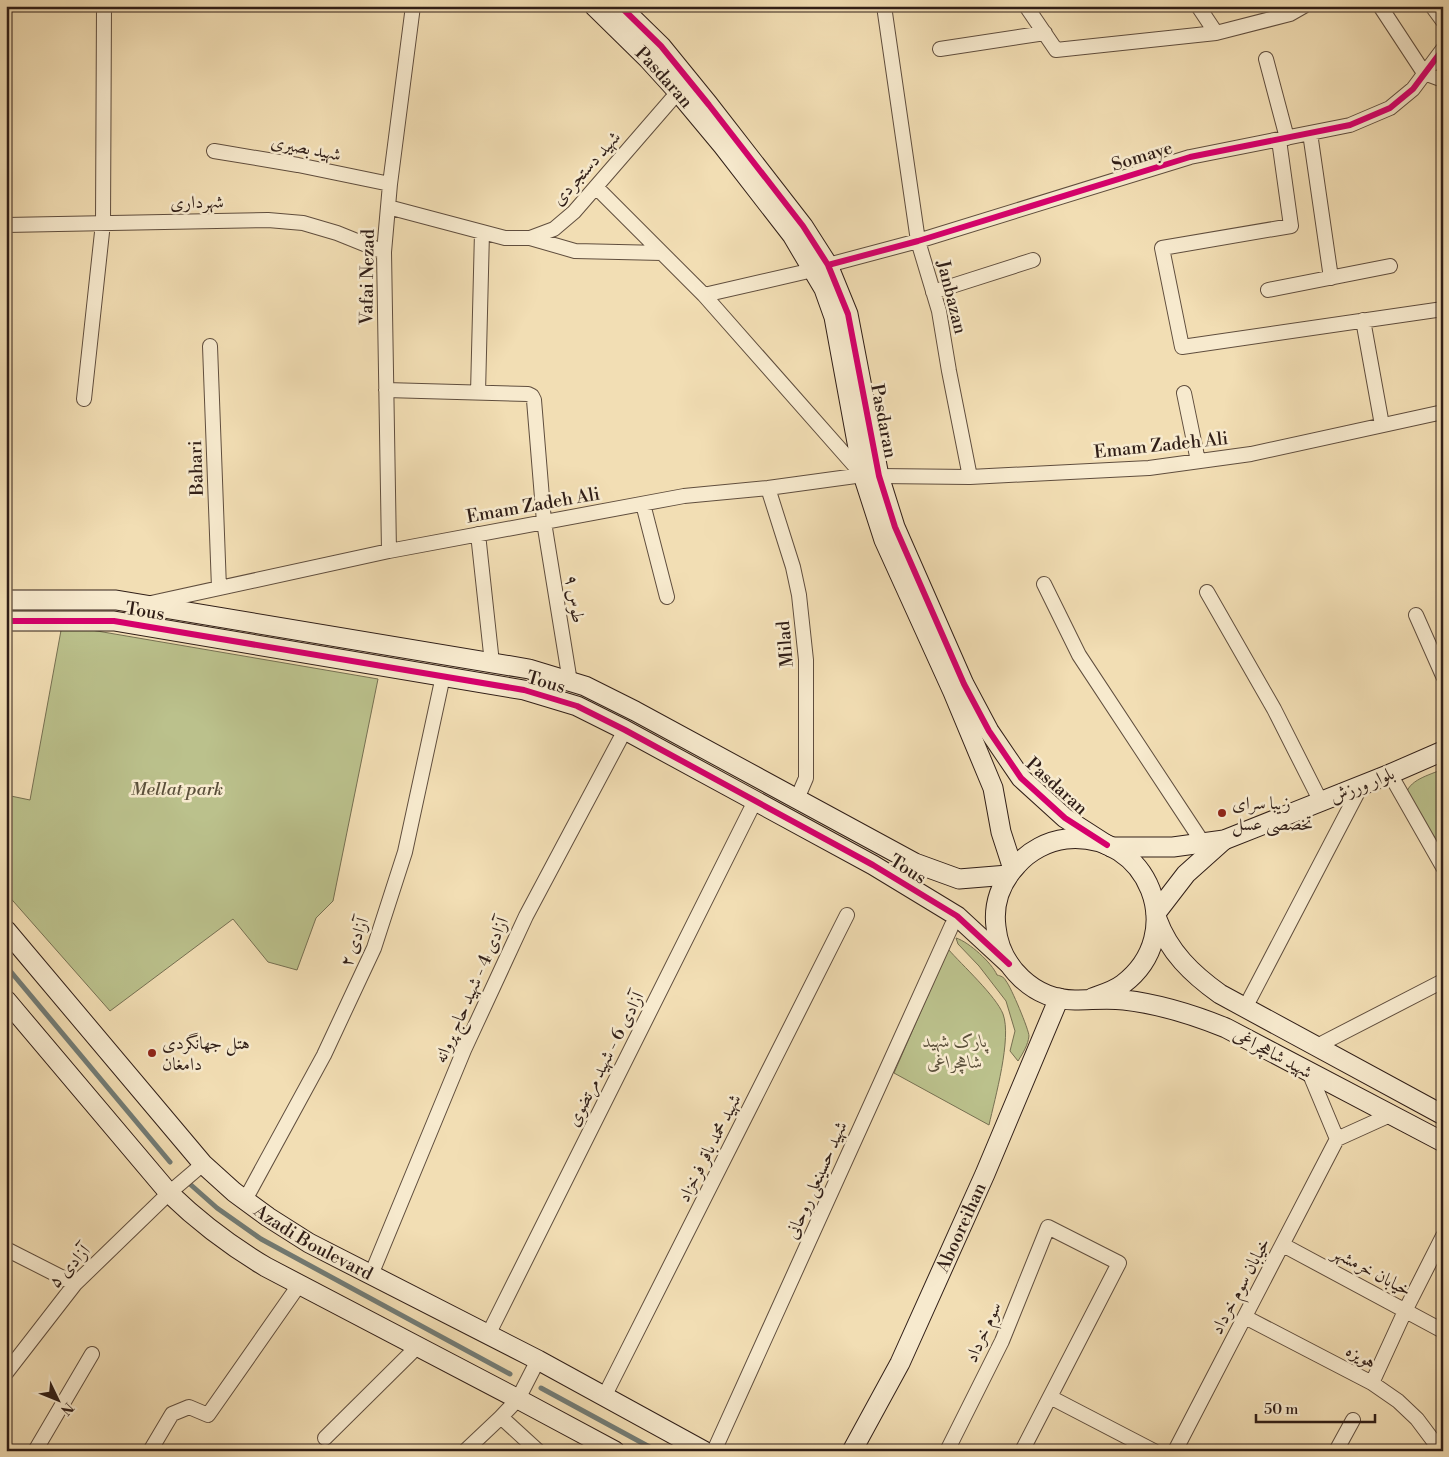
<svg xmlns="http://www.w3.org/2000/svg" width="1449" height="1457" font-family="'Libre Bodoni',Amiri,serif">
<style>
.green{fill:#bbc18c;stroke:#767052}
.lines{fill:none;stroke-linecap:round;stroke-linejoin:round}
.stream{stroke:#727c76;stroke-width:5}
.street-casing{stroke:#604e3e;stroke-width:16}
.secondary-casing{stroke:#301e17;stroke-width:21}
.street{stroke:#f7eace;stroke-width:14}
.secondary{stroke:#f7eace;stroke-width:19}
.cycleway-casing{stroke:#f7eace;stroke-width:9}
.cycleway{stroke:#d6006c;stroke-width:6}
.poi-dot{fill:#8f2418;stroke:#f7eace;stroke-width:2}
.labels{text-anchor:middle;stroke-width:5;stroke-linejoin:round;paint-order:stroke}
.street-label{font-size:18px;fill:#301e17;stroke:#f7eace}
.park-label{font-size:18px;font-style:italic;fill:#5a4f3a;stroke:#f7eace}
.poi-label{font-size:18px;fill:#301e17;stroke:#f7eace;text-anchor:start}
</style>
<rect width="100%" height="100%" fill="#f2deb4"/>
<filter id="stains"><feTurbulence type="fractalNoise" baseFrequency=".004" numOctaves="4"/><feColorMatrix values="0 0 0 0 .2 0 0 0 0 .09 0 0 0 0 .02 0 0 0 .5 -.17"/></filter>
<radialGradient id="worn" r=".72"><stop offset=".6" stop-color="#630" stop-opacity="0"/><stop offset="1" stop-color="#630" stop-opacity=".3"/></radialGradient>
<path class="green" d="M62,625L378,679L333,901L316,918L297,970L268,962L233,919L110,1011L6,893V795L30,800Z
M1443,769V850L1406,796C1407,780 1430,775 1443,769Z
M956,938C969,942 992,963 997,975C1001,976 1004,977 1006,981C1011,987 1029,1030 1029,1036C1028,1045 1023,1053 1018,1061L1010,1051L1015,1031L1006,1001L979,966L958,944Z
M948,949C962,965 996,996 1003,1014C1012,1038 995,1098 989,1125L894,1073Z"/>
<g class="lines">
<path class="stream" d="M6,966L170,1162
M191,1185L217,1208L261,1239L510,1374
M541,1388L657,1451"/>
<defs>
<path id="street" d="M884,6L918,241L939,311L949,371L970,477
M1026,6L1056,50L1216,33L1290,14L1304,6
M1198,6L1216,33
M1380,6L1424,73L1443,80
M1432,6L1443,21
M940,49L1045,33
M1266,59L1287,138
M1310,133L1331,278
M1279,140L1291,226L1162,248L1182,347L1443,309
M214,151L298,165L390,184
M596,187L704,295L862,474
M388,207L505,238H530L554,229L574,212L678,92
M6,225L268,220L303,223L337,233L384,252
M530,238L575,251L662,253
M828,265L918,241L1190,157L1350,125L1390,108L1413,89L1443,49
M1268,290L1390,266
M933,292L1033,260
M704,295L813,270
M1363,320L1382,425
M210,346L219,588
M386,390L528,394L532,396L534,400L544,522L570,682
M478,393L482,232
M1184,393L1198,461
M84,399L103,223L104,6
M879,476L970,477L1149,468L1251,454L1443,412
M768,488L793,567L799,595L806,660V778L797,799
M643,504L667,597
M478,534L492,663
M389,551L384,252L390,184L413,6
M1044,584L1079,655L1203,843
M1207,592L1274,709L1321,802
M151,603L389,551L684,496L768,488L863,475
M1416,615L1443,676
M1390,774L1443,867
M1245,1008L1361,786
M1315,1047L1443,981
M1309,1072L1337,1139
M1337,1139L1390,1115
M245,1200L324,1055L374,948L405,852L443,676
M1283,1245L1443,1331
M6,1249L75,1284
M371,1275L464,1050L526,916L625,730
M1245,1317L1372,1383L1398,1401L1417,1419L1441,1451
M488,1335L755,801
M6,1373L75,1284L169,1193L203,1164
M1372,1383L1405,1311L1443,1236
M604,1397L847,915
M1050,1397L1154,1451
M501,1417L538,1451
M325,1438L418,1346
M35,1451L92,1354
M150,1451L172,1414L189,1407L208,1415L299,1285
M465,1451L501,1417L518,1399L538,1360
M714,1451L952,925
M947,1451L1002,1341L1048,1227L1119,1263L1022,1451
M1175,1451L1337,1139
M1336,1451L1353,1420"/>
<g id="secondary">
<path id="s1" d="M594,6L648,59L678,92L723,146L792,235L824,289L834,317L863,475L884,540L953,692L993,788L1001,832L1013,869"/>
<path d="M620,6L661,46L709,105L803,226L828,265L848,314L879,476L895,527L964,684L989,731L1021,778L1065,818L1107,845"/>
<path d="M6,600H116L529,669L585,686L635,711L915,863L959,879L1008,875"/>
<path d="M6,621H114L524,690L577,706L625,730L873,865L957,916L1009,964"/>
<path d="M1111,847H1173L1224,840L1390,774L1443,751"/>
<path d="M1156,913L1186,874L1224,840"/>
<path d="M1157,919C1169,952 1192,974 1220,994L1443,1115"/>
<path id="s2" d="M6,930L203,1164L234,1192L268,1217L309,1243L538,1360L704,1451"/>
<path d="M1092,998C1103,994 1114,991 1123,984C1189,934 1149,831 1066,839C1048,841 1029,851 1017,865C1001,882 993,904 996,927C1000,967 1034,1000 1075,1000C1092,1000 1107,998 1124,1000C1159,1004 1194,1015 1226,1028L1443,1142"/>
<path d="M6,1000L169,1193C200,1223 229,1245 266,1267L518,1399L615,1451"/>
<path id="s3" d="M852,1451L900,1363L985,1174L1059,998"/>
</g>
</defs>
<use href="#street" class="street-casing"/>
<use href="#secondary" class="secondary-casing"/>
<use href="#street" class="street"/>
<use href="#secondary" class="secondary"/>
<defs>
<path id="cycleway" d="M620,6L661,46L709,105L803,226L828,265L848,314L879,476L895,527L964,684L989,731L1021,778L1065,818L1107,845
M828,265L918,241L1190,157L1350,125L1390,108L1413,89L1443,49
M6,621H114L524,690L577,706L625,730L873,865L957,916L1009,964"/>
</defs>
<use href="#cycleway" class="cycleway-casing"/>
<use href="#cycleway" class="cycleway"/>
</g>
<g class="poi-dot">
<circle cx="1222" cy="813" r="5"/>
<circle cx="152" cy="1053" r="5"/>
</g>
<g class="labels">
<g class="street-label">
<text dy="6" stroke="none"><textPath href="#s1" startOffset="100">Pasdaran</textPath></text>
<text transform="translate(306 148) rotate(11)" y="6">شهید بصیری</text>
<text transform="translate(1142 156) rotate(-17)" y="6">Somaye</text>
<text transform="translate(586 168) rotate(-48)" y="6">شهید دستجردی</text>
<text transform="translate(197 202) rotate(-1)" y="6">شهرداری</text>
<text transform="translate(367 277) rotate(-89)" y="6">Vafai Nezad</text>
<text transform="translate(952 297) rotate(76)" y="6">Janbazan</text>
<text transform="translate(884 421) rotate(79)" y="6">Pasdaran</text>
<text transform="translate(1161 445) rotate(-6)" y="6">Emam Zadeh Ali</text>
<text transform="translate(196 468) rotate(-92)" y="6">Bahari</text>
<text transform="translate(533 505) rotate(-10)" y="6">Emam Zadeh Ali</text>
<text transform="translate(575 599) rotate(81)" y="6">طوس ۹</text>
<text transform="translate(145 611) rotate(9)" y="6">Tous</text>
<text transform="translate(785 644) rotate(-95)" y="6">Milad</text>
<text transform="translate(546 682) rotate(16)" y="6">Tous</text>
<text transform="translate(1362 785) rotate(-22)" y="6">بلوار ورزش</text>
<text transform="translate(1057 786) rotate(42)" y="6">Pasdaran</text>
<text transform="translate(908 869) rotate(32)" y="6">Tous</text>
<text transform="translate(354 942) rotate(-69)" y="6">آزادی ۲</text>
<text transform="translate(471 990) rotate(-66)" y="6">آزادی 4 - شهید حاج پروانه</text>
<text transform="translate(1273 1053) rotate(28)" y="6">شهید شاهچراغی</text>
<text transform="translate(605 1059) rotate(-63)" y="6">آزادی 6 - شهید مرتضوی</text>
<text transform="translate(709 1148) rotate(-63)" y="6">شهید محمد باقر فرخزاد</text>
<text transform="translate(816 1180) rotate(-66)" y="6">شهید حسینعلی روحانی</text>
<text dy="6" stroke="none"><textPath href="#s3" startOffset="249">Abooreihan</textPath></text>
<text dy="6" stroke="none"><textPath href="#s2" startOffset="442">Azadi Boulevard</textPath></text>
<text transform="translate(69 1266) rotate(-47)" y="6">آزادی ۵</text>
<text transform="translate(1372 1271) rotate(28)" y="6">خیابان خرمشهر</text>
<text transform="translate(1240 1286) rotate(-62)" y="6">خیابان سوم خرداد</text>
<text transform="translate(983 1332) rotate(-66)" y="6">سوم خرداد</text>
<text transform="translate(1361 1356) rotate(28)" y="6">هویزه</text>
</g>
<g class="park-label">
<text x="177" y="795">Mellat park</text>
<text x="955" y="1047">پارک شهید<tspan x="955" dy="21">شاهچراغی</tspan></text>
</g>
<g class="poi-label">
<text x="1232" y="809">زیبا سرای<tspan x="1232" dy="21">تخصصی عسل</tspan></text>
<text x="162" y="1049">هتل جهانگردى<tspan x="162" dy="21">دامغان</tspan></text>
</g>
</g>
<rect width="1449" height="1457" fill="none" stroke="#f2deb4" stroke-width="25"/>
<rect x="8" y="8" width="1434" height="1442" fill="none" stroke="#301e17" stroke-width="2.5"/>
<rect x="12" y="12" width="1424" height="1432" fill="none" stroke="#301e17"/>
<g transform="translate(58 1400) rotate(133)" stroke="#f7eace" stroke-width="4" paint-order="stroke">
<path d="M0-4L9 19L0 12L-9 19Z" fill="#301e17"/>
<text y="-8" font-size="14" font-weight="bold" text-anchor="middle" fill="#301e17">N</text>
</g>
<path d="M1256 1414v8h119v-8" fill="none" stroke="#301e17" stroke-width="2.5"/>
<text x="1264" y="1414" font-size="15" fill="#301e17" stroke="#f7eace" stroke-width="4" paint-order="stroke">50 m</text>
<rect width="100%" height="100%" filter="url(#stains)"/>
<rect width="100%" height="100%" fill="url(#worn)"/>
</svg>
